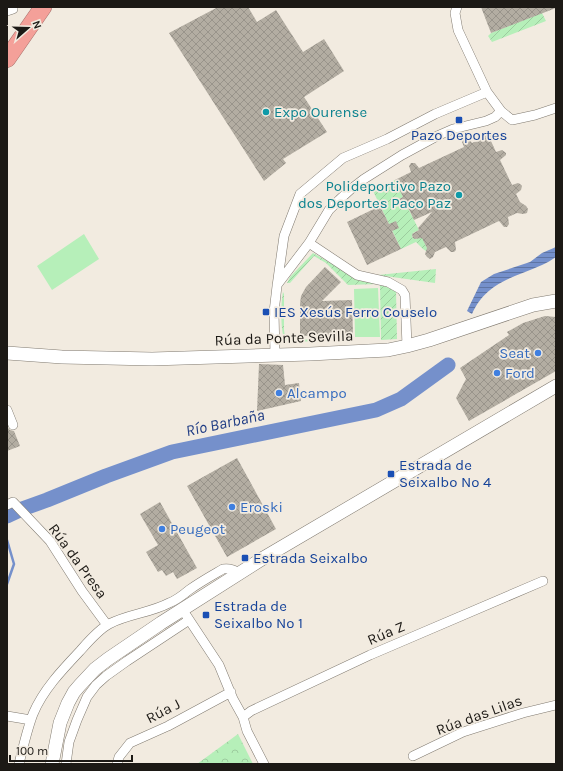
<svg xmlns="http://www.w3.org/2000/svg" width="563" height="771" font-family="Karla,sans-serif">
<style>
.grass{fill:#b6efb9}
.park{fill:url(#park-crowns)}
.garden{fill:url(#garden-furrows)}
.water{fill:url(#water-rules)}
.lines{fill:none;stroke-linecap:round;stroke-linejoin:round}
.stream{stroke:#7590cb;stroke-width:2.5}
.river{stroke:#7590cb;stroke-width:15}
.building{fill:url(#building-cross-hatch)}
.street-casing{stroke:#807a70;stroke-width:10}
.secondary-casing{stroke:#807a70;stroke-width:14}
.highway-casing{stroke:#a8716b;stroke-width:18}
.street{stroke:#fff;stroke-width:9}
.secondary{stroke:#fff;stroke-width:13}
.highway{stroke:#f4a099;stroke-width:17}
.culture-dot{fill:#0f9aa8;stroke:#f2ebe0;stroke-width:1.5}
.transit-dot{fill:#1a4fb4;stroke:#f2ebe0;stroke-width:1.5}
.shop-dot{fill:#3f7fe0;stroke:#f2ebe0;stroke-width:1.5}
.labels{text-anchor:middle;stroke-width:3.5;stroke-linejoin:round;paint-order:stroke}
.culture-label{font-size:15px;fill:#0d838f;stroke:#f2ebe0;text-anchor:start}
.transit-label{font-size:15px;fill:#164399;stroke:#f2ebe0;text-anchor:start}
.street-label{font-size:15px;fill:#1c1915;stroke:#f2ebe0}
.shop-label{font-size:15px;fill:#366cbe;stroke:#f2ebe0;text-anchor:start}
.water-label{font-size:16px;font-style:italic;fill:#213d84;stroke:#f2ebe0}
</style>
<defs>
<pattern id="park-crowns" width="20" height="18" patternUnits="userSpaceOnUse"><rect width="20" height="18" fill="#b6efb9"/><path d="M2 6a3 3 0 1 1 6 0M12 15a3 3 0 1 1 6 0" fill="none" stroke="#9ccc9e"/></pattern>
<pattern id="garden-furrows" width="10" height="10" patternUnits="userSpaceOnUse"><rect width="10" height="10" fill="#b6efb9"/><path d="M-1 1l2-2M0 10L10 0M9 11l2-2" fill="none" stroke="#9ccc9e"/></pattern>
<pattern id="water-rules" width="6" height="5" patternUnits="userSpaceOnUse"><rect width="6" height="5" fill="#7590cb"/><path d="M0 2.5h6" fill="none" stroke="#5f75a4"/></pattern>
<pattern id="building-cross-hatch" width="8" height="8" patternUnits="userSpaceOnUse"><rect width="8" height="8" fill="#b3ada2"/><path d="M0 0l8 8M0 8l8-8" fill="none" stroke="#99948b"/></pattern>
</defs>
<rect width="100%" height="100%" fill="#f2ebe0"/>
<path class="grass" d="M84,234L99,259L52,290L37,266Z
M378,288L380,337H355L354,289Z"/>
<path class="park" d="M238,734L253,764H197Z"/>
<path class="garden" d="M542,13L546,21L492,42L488,36L491,33Z
M395,180L403,197L397,200L396,204L400,206L406,204L419,230L413,233L412,237L415,239L422,237L428,250L426,251L423,249L416,242L401,249L373,191L374,190Z
M313,253L356,277L378,284L348,285L326,263L314,256L290,283H287L290,277Z
M436,269L435,283L378,275Z
M380,285L396,290L397,339L381,340Z
M283,292L284,294V330L285,337L290,340L322,339V341L290,342L285,340C280,332 281,301 283,292Z"/>
<path class="water" d="M556,247V257C551,260 547,263 542,265C513,278 486,282 472,314L467,311L481,282L494,274L530,262L542,253Z"/>
<g class="lines">
<path class="stream" d="M7,540L14,564L7,584"/>
<path class="river" d="M7,516L22,509L47,500L106,476L172,452L376,410L401,399L448,365"/>
</g>
<path class="building" d="M218,7H248L257,22L276,10L303,52L324,39L344,71L304,97L327,132L283,159L286,163L264,181L169,33Z
M481,7H556V8L491,33Z
M488,131L492,132L493,136L491,141L496,152L502,150L506,153V155L500,160L512,185L518,183L520,184L522,186L521,190L516,194L520,202L526,206L528,209L527,213L523,214L517,213L508,217L509,224L507,227H504L499,221L455,242L456,250L454,252H451L446,247L435,252L433,257L430,259L427,257L425,254L427,248L422,238L415,239L413,238L412,234L419,230L418,228L432,212L414,220L407,205L400,206L396,204V202L397,200L403,197L395,180L411,172L409,166L411,163H415L419,168L464,147L462,142L464,138L468,137L472,143L483,138L485,133Z
M380,206L389,224L396,221L399,228L392,231L401,249L367,265L347,222Z
M325,267L341,282L322,301L352,300L353,335L300,336V304L301,296L306,287Z
M545,316L556,317V371L469,421L456,398L466,379L460,368L509,335L507,332L523,323Z
M259,364L283,365L285,385L299,383L301,401L257,411Z
M7,427L10,430L14,431L20,446L7,451Z
M237,458L276,529L227,557L187,486Z
M160,502L197,568L177,579L173,572L166,576L162,570L158,572L146,552L158,545L140,514Z"/>
<g class="lines">
<defs>
<path id="street" d="M7,11L13,9V7
M487,92L501,111L512,120L535,115L556,108
M309,243L357,275L388,282L402,290L405,295L407,346
M277,285L309,243L329,210L339,200L351,189L364,179L402,155L437,136L453,129L486,121L495,117L501,111
M275,355L274,312L277,286L284,236L300,194L343,158L387,139L435,114L487,92L458,30L455,13L457,7
M7,410L13,425
M7,505L13,502L50,541L82,591L107,625
M186,615L219,665L233,699L243,717L247,731L264,764
M7,716L31,720
M243,717L251,711L370,655L543,581
M413,756L463,732L523,713L556,705
M19,764C23,747 27,730 33,714C43,690 62,670 80,651C88,642 98,630 109,624C128,614 150,613 169,603C177,600 183,595 189,590C200,582 211,576 223,569C229,568 233,569 239,573
M66,764L69,742L77,720L87,697L96,685L106,676L127,661L189,620
M117,764L119,757L130,743L168,726L231,692"/>
<path id="secondary" d="M7,353L62,357L152,359L310,354L388,350L407,346L429,340L533,305L556,301
M52,764L60,723L68,703L74,692L80,685L95,669L108,659L161,623L265,557L556,386"/>
<path id="highway" d="M7,59L43,7"/>
</defs>
<use href="#street" class="street-casing"/>
<use href="#secondary" class="secondary-casing"/>
<use href="#highway" class="highway-casing"/>
<use href="#street" class="street"/>
<use href="#secondary" class="secondary"/>
<use href="#highway" class="highway"/>
</g>
<g class="culture-dot">
<circle cx="266" cy="112" r="4"/>
<circle cx="459" cy="195" r="4"/>
</g>
<g class="transit-dot">
<rect x="455" y="116" width="8" height="8" rx="2"/>
<rect x="262" y="308" width="8" height="8" rx="2"/>
<rect x="387" y="470" width="8" height="8" rx="2"/>
<rect x="241" y="554" width="8" height="8" rx="2"/>
<rect x="202" y="611" width="8" height="8" rx="2"/>
</g>
<g class="shop-dot">
<circle cx="538" cy="353" r="4"/>
<circle cx="497" cy="373" r="4"/>
<circle cx="279" cy="393" r="4"/>
<circle cx="232" cy="507" r="4"/>
<circle cx="162" cy="529" r="4"/>
</g>
<g class="labels">
<g class="culture-label">
<text x="274" y="117">Expo Ourense</text>
<text x="451" y="191" text-anchor="end">Polideportivo Pazo<tspan x="451" dy="17">dos Deportes Paco Paz</tspan></text>
</g>
<g class="transit-label">
<text x="459" y="140" text-anchor="middle">Pazo Deportes</text>
<text x="274" y="317">IES Xesús Ferro Couselo</text>
<text x="399" y="470">Estrada de<tspan x="399" dy="17">Seixalbo Nº 4</tspan></text>
<text x="253" y="563">Estrada Seixalbo</text>
<text x="214" y="611">Estrada de<tspan x="214" dy="17">Seixalbo Nº 1</tspan></text>
</g>
<g class="street-label">
<text transform="translate(284 338) rotate(-2)" y="5">Rúa da Ponte Sevilla</text>
<text transform="translate(78 561) rotate(54)" y="5">Rúa da Presa</text>
<text transform="translate(386 633) rotate(-23)" y="5">Rúa Z</text>
<text transform="translate(163 711) rotate(-27)" y="5">Rúa J</text>
<text transform="translate(479 715) rotate(-20)" y="5">Rúa das Lilas</text>
</g>
<g class="shop-label">
<text x="530" y="358" text-anchor="end">Seat</text>
<text x="505" y="378">Ford</text>
<text x="287" y="398">Alcampo</text>
<text x="240" y="512">Eroski</text>
<text x="170" y="534">Peugeot</text>
</g>
<g class="water-label">
<text transform="translate(225 422) rotate(-12)" y="6">Río Barbaña</text>
</g>
</g>
<rect width="563" height="771" fill="none" stroke="#1c1915" stroke-width="16"/>
<g transform="translate(28 28) rotate(70)" stroke="#f2ebe0" stroke-width="3" paint-order="stroke">
<path d="M0-3L7 15L0 10L-7 15Z" fill="#1c1915"/>
<text y="-6" font-size="11" font-weight="bold" text-anchor="middle" fill="#1c1915">N</text>
</g>
<path d="M10 755v6h122v-6" fill="none" stroke="#1c1915" stroke-width="2"/>
<text x="16" y="755" font-size="12" fill="#1c1915" stroke="#f2ebe0" stroke-width="3" paint-order="stroke">100 m</text>
</svg>
